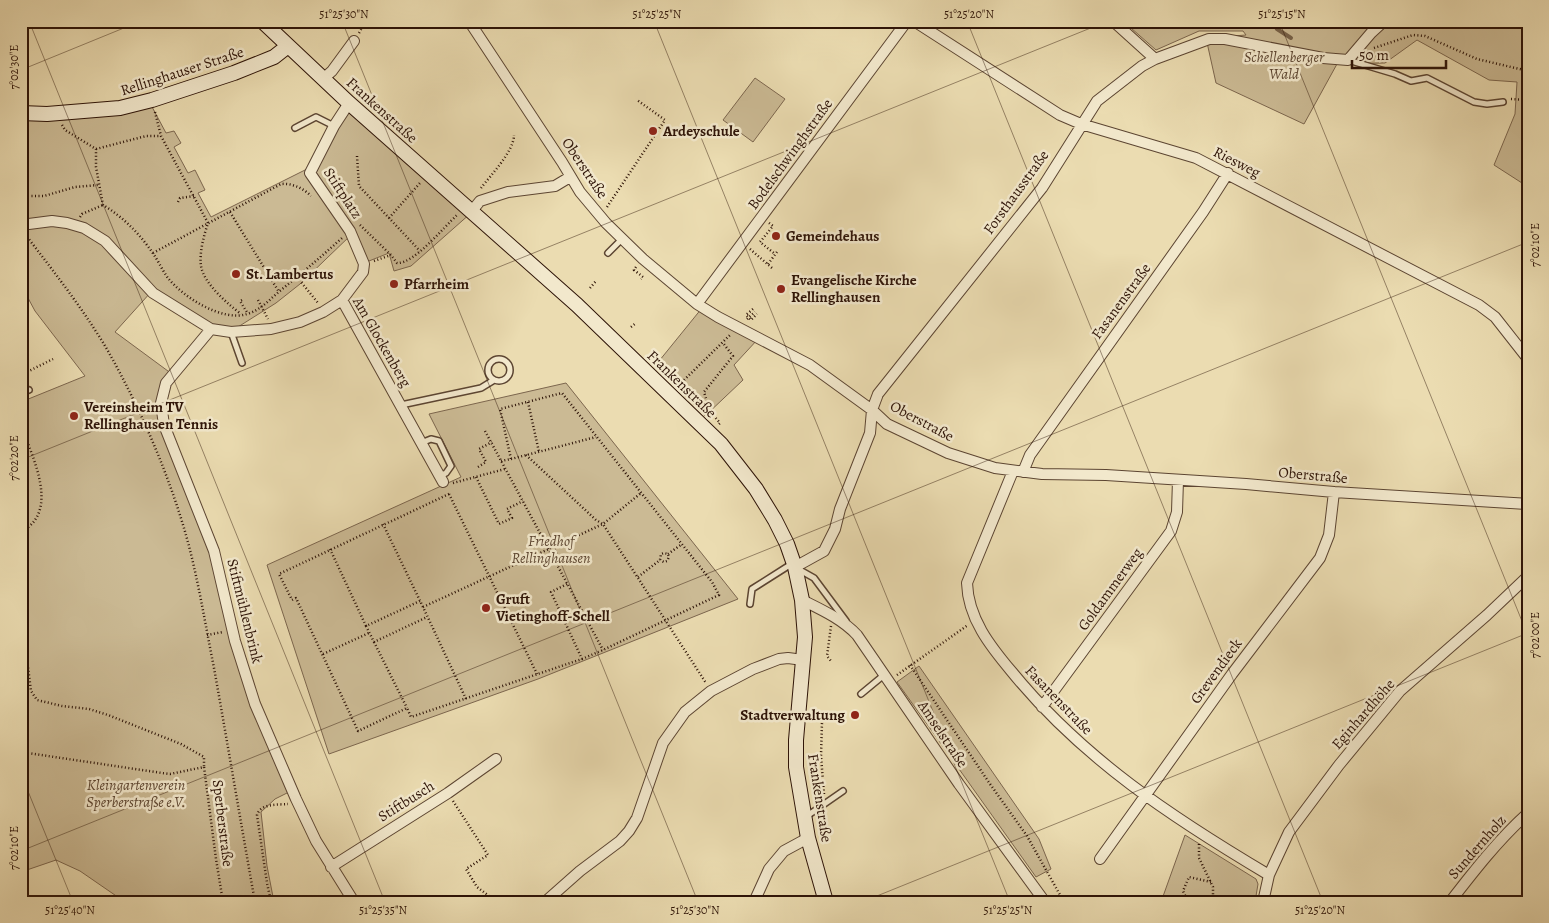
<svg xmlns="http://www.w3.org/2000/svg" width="1549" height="923" font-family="Alegreya,serif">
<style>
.green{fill:#cbba94;stroke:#7c664e}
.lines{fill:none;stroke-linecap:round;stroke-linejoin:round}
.stream{stroke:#78634a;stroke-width:4}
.service-casing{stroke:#5c4532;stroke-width:8}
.minor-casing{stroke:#5c4532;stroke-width:12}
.secondary-casing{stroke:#2d1307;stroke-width:16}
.path{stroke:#2d1307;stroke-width:2.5;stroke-dasharray:1 2.5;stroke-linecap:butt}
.service{stroke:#f2e8cc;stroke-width:5}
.minor{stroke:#f2e8cc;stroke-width:10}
.secondary{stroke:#f2e8cc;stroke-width:14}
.ticks{fill:none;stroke:#2d1307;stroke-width:1;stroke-opacity:0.45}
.poi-dot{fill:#8f2418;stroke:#f2e8cc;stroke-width:2}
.labels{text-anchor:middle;stroke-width:5;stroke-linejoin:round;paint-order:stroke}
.park-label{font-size:15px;font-style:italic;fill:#5c4531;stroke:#f2e8cc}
.street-label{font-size:15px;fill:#2d1307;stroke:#f2e8cc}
.poi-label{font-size:15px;font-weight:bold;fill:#2d1307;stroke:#f2e8cc;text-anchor:start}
.neatline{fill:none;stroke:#2d1307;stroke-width:2}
.ticks-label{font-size:12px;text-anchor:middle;fill:#2d1307}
</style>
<rect width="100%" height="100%" fill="#ebdcb1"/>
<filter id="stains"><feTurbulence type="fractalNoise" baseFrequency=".004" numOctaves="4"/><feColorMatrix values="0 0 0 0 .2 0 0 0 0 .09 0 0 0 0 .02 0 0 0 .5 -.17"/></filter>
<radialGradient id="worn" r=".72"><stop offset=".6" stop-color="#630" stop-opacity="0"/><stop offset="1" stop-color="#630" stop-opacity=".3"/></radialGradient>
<path class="green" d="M1123,21H1528V192L1522,183L1494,165L1515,114L1517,82L1489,80L1417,40L1385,63L1337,64L1304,124L1216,83L1206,38L1246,35L1243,31H1199L1156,50Z
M755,78L785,99L753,142L723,120Z
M349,104L471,213L411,266L394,271L389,253L364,263L351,235L300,284L276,303L230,332L212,329L153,293L84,227L21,224V115L151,105L166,133L174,131L181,143L174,147L188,173L195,170L205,190L198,193L211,217L313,166Z
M70,224L105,242L151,292L115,332L172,374L160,400L202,522L234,640L291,791L275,799L261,812L267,866L274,902H125L80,871L56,860L21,872V402L85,376L35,311L21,285V226Z
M702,308L758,339L734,365L743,380L705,416L655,366Z
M566,383L738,599L538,679L329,754L267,565L461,477L429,414Z
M919,666L1039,839L1051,869L1036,877L897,682Z
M1185,835L1256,879L1258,884L1255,902H1161Z"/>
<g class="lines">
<path class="stream" d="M1273,21L1277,29L1291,38"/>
<defs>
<path id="service" d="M1348,60L1395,74L1411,81L1427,78L1474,102L1487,104L1503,102
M295,128L316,117L334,126
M608,253L622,239
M231,332L242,363
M488 370a11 11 0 1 1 22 0a11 11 0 1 1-22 0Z
M21,393L29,390
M401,405L481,388L494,380
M421,443L431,439L439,441L451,466L446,473L440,476
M798,569L814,578L846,621
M750,604L752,589L793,563
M861,694L884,675
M807,816L843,791"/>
<path id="minor" d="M469,21L562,162L580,192L606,223L643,259L697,304L718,317L810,365L872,410L887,424L948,453L995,468L1042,474L1106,475L1246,484L1334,492L1528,504
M914,21L1060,115L1081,124L1196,158L1479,305L1495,317L1528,359
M1113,21L1155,59
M323,79L332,71L354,41
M471,212L480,201L508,192L555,186L570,177
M21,225L52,221L67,223L84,228L105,241L153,293L211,329L231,332L271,329L300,322L323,312L342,300L363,272L364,264L350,231L310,173L334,126L349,103
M342,300L443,482
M697,304L907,21
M211,329L166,383L161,403L164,425L214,551L235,641L255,704L296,799L316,841L354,902
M1013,471L967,583C968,618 990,646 1012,672C1083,759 1173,818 1269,875
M1023,472L1030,455L1203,212L1228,173
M795,567L824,551L835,529L840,509L870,433L872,410L878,394L1042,188L1097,101L1142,66L1155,59L1209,39H1225L1323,58L1348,60L1371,33L1384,21
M802,600C822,610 842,619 857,635L959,784L1045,902
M1042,707L1171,531L1177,512L1178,480
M1100,859L1232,674L1320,558L1329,535L1334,492
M331,867L448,793L496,759
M545,902L580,871L620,841L629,831L637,818L663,743L685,712L711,691L753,669L779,659L788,658L803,660
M754,902L769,869L784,851L808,838
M1263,902L1269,875L1289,832L1339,765L1400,691L1487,615L1528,576
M1450,902C1474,871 1498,840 1528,813"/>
<path id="secondary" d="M262,21L349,103L577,305L721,444L756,489L775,520L787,544L795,567L802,600L805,637L796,740V767L808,838L826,902
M21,113L47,114L120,108L152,100L234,73L274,57L288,46"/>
</defs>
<use href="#service" class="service-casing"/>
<use href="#minor" class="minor-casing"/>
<use href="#secondary" class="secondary-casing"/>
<path class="path" d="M1481,21L1528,29
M359,33L366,21
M1374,48L1413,35L1425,36L1477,59L1528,71
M350,87L357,79
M1511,99L1528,100
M155,112L161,136L208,223C204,235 199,253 201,266C204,284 228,304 241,314
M62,125L65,130L96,149V167L103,205C123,217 139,233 152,252C158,260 162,270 168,278C183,297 222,322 247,314C261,310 270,299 281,290C302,273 322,256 342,238
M96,149L146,136H161
M357,156L359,186L420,251
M481,188C491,175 514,151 514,135
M21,196H44L75,187L98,185
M178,202L180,198L194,196
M607,207L665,120L637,100
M230,212L279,292
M80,217L82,214L103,205
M389,218L420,183
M769,223L773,226L760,242L775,254
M360,225L391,255L397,263C414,264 444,227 457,215
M25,234C54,272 84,310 108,351C140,408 168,472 186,535C198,578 205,623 214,668C228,746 241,824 255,902
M750,249L772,268
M153,253L281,184C292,183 303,188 311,196
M374,261L391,255
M768,264L777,252
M636,267L634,270L643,277L641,279
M297,277L318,303
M590,288L596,281
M242,300L240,301L248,314
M258,300L268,319
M753,309L746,315L751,320L757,314
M747,319L755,312
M631,327L636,323
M21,375L53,359
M679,385L730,335
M528,402L539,452
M136,407L152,403
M719,424L720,423L708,409L709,408L704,392L733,356L723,343
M21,425C32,457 61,511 21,532
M485,431L603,650
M526,455L596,520L603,524L706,683
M511,459L596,437
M478,467L486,462L479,449L492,442
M476,477L499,524L512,518L507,509L523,501
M453,483L505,469
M449,494L279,574L292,600L296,598L358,731L407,708L411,717L582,659L603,650L719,595L712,582L562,393L500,409L511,459L501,461
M449,494L537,674
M383,524L423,607
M330,549L366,626
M668,554L682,544
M638,577L660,560L661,554L664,553L668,554L669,557L667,561L664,562L660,560
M567,584L551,592L582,659
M420,601L366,626L374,642L427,617
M21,612L31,691L37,700L62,706L89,709L108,715L181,744L204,757V767
M831,626L827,656L831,661
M207,635L223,632
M374,642L407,708
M323,654L369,633
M910,665L990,784L1027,836L1064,902
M897,675L968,625
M466,699L423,607L603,524L641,493
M21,752L162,773L170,774L204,767L216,859L223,902
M824,794L821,756L822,722L831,716
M453,801L488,855L466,869L477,887L497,902
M1199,844V858L1213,887V902
M271,902L267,883L257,815C261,803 278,805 288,804
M1188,902L1183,891L1189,877L1211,882"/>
<use href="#service" class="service"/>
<use href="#minor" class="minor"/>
<use href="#secondary" class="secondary"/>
</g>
<path class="ticks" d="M29,21L385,902M342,21L698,902M654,21L1010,902M967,21L1323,902M1279,21L1528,636M21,70L141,21M21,460L1108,21M21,774L73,902M21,851L1528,242M862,902L1528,633"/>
<g class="poi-dot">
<circle cx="653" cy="131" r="5"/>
<circle cx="776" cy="236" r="5"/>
<circle cx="236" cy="274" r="5"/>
<circle cx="394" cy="284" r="5"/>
<circle cx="781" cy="289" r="5"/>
<circle cx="74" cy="416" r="5"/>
<circle cx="486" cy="608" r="5"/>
<circle cx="855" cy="715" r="5"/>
</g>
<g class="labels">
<g class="park-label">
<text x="1284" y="62">Schellenberger<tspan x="1284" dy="17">Wald</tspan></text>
<text x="551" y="546">Friedhof<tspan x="551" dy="17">Rellinghausen</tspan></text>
<text x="136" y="790">Kleingartenverein<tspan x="136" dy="17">Sperberstraße e.V.</tspan></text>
</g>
<g class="street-label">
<text transform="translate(182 71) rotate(-18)" y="5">Rellinghauser Straße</text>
<text transform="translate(382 110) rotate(42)" y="5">Frankenstraße</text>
<text transform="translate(790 154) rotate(-54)" y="5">Bodelschwinghstraße</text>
<text transform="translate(1237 162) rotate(27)" y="5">Riesweg</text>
<text transform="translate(585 168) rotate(56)" y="5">Oberstraße</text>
<text transform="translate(1016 192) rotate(-54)" y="5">Forsthausstraße</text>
<text transform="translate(343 193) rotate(57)" y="5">Stiftplatz</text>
<text transform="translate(1121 301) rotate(-54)" y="5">Fasanenstraße</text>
<text transform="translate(382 342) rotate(60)" y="5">Am Glockenberg</text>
<text transform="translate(682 384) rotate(44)" y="5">Frankenstraße</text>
<text transform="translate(922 421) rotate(28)" y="5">Oberstraße</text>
<text transform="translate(1313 475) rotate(5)" y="5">Oberstraße</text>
<text transform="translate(1110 589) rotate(-54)" y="5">Goldammerweg</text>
<text transform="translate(245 611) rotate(76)" y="5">Stiftmühlenbrink</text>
<text transform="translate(1216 671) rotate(-54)" y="5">Grevendieck</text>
<text transform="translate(1059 700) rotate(46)" y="5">Fasanenstraße</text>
<text transform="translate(1363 714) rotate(-49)" y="5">Eginhardhöhe</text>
<text transform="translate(943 734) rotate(56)" y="5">Amselstraße</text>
<text transform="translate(820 798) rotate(81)" y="5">Frankenstraße</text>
<text transform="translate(406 801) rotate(-32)" y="5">Stiftbusch</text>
<text transform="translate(223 823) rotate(83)" y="5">Sperberstraße</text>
<text transform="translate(1477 847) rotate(-49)" y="5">Sundernholz</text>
</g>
<g class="poi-label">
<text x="663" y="136">Ardeyschule</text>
<text x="786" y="241">Gemeindehaus</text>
<text x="246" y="279">St. Lambertus</text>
<text x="791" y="285">Evangelische Kirche<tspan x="791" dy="17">Rellinghausen</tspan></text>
<text x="404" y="289">Pfarrheim</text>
<text x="84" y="412">Vereinsheim TV<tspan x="84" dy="17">Rellinghausen Tennis</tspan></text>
<text x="496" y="604">Gruft<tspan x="496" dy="17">Vietinghoff-Schell</tspan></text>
<text x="845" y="720" text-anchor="end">Stadtverwaltung</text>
</g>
</g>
<rect width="1549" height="923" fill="none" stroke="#ebdcb1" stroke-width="55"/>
<path d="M1352 60v8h94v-8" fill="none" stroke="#2d1307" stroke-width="2.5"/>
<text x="1359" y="60" font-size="15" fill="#2d1307" stroke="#f2e8cc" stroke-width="4" paint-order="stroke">50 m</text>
<rect x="28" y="28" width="1494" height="868" class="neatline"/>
<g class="ticks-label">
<text x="344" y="18">51°25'30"N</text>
<text x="657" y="18">51°25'25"N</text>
<text x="969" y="18">51°25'20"N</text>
<text x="1282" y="18">51°25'15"N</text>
<text transform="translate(14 67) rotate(-90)" y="4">7°02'30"E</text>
<text transform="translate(1535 245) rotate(-90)" y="4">7°02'10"E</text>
<text transform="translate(14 458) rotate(-90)" y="4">7°02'20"E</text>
<text transform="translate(1535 635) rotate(-90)" y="4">7°02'00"E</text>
<text transform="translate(14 848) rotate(-90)" y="4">7°02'10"E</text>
<text x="70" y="914">51°25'40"N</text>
<text x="383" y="914">51°25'35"N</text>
<text x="695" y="914">51°25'30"N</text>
<text x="1008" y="914">51°25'25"N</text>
<text x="1320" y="914">51°25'20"N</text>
</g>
<rect width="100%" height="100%" filter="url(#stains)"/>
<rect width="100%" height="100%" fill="url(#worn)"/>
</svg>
